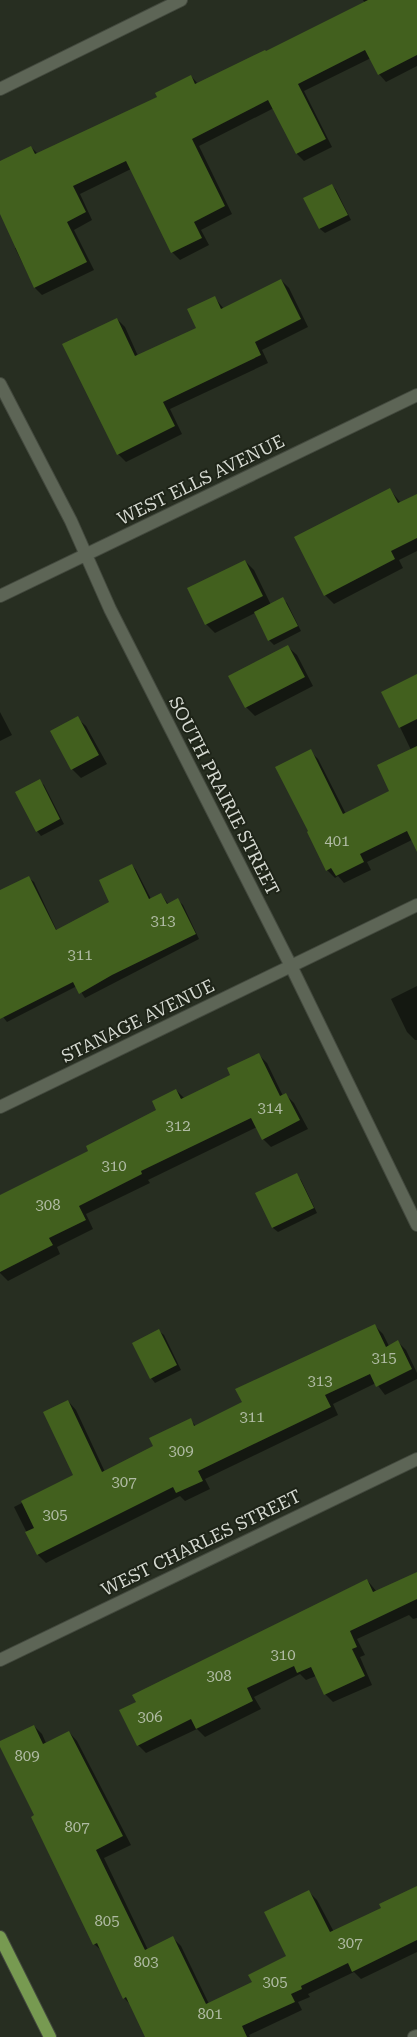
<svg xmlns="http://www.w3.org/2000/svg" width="417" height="2037" font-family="'Roboto Serif',serif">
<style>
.shadow{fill:#0007}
.building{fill:#42601e}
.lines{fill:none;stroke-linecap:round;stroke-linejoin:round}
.minor-casing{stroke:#43493e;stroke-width:14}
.major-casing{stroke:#43493e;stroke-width:14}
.minor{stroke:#5d6556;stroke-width:12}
.major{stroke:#779a51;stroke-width:12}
.labels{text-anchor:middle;stroke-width:4;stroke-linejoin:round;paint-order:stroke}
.number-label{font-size:15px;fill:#b0bba4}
.street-label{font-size:18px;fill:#d5d9d1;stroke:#1e2418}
</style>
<rect width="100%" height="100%" fill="#272e21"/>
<path class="shadow" d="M363,0H417V66L386,82L379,74L371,58L304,91L332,147L304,161L297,154L274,108L199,146L232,214L201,230L209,245L180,260L172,252L131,169L80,194L92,220L74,230L94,270L42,295L35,288L15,248L18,247L0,211V163L31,147L38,154L158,97L191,76L198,84L266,53L365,3Z
M332,185L336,190L351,220L325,233L320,229L305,198Z
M281,280L289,288L308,327L262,350L268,363L170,409L182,434L126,462L118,454L117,319L125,327L138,356L198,328L215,298L224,309Z
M390,490L401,503L417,495V551L399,560L403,568L334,604L325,595Z
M245,561L254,570L271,605L282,599L287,603L301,631L274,645L269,640L255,613L215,633L206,624Z
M288,647L297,655L313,686L255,716L246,707Z
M417,684V840L416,838L367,862L371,870L344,883L338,876L335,878L327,870L310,751L318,759L346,814L391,792L411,750L383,692Z
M0,712L12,735L0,741Z
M77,718L86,726L107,764L81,778L72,769Z
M39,781L44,785L64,824L41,836L37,831Z
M132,865L136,870L151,899L161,894L169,905L178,900L183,905L199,939L85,998L77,986L7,1022L0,1013V896L29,878L34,882L57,931L111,902Z
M417,986V1040H415L407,1032L391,999Z
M258,1054L267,1063L283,1096L286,1095L294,1103L308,1129L271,1147L263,1139L257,1127L148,1180L150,1183L86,1214L93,1229L57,1247L60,1254L8,1281L0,1273V1197L90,1152L158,1111L176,1090L184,1098L232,1075Z
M296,1175L301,1180L317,1213L278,1232L273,1228L257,1194Z
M375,1326L383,1334L389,1346L398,1342L406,1350L417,1373V1379L385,1395L376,1383L333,1404L338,1415L205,1479L210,1489L185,1501L180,1496L46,1563L38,1555L14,1507L75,1476L68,1401L76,1410L105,1472L155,1446L190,1420L196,1426L244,1403Z
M159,1331L164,1335L181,1370L155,1383L151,1378Z
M417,1573V1618L413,1619L409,1615L357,1639L365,1655L360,1657L372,1685L333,1702L325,1694L316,1676L306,1680L300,1674L254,1697L261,1709L205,1737L197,1729L146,1753L138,1745L324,1602L323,1601L367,1580L377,1592Z
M34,1726L42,1734L46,1743L69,1732L77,1741L131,1845L104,1858L148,1950L173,1938L181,1946L209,2004L253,1983L288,1957L309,1892L317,1900L334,1932L383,1909L417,1888V1952L361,1979L354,1972L308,1994L310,1997L298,2002L302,2010L249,2035L250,2037H146L131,2005L124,1998L102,1951L94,1944L36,1816L0,1745V1742Z"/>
<path class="building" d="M368,0H417V55L378,75L365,50L298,84L326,139L296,154L268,100L192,139L225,206L194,222L202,238L171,253L126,161L73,186L86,212L67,222L87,262L34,288L0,214V161L31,146L35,154L157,97L155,93L191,75L195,84L265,50L266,51Z
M332,184L348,215L319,229L303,198Z
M281,279L301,319L255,342L261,355L163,402L175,426L117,455L62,344L117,318L135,356L196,328L187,309L215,296L221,309Z
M390,488L398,503L417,494V538L391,551L395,559L324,596L294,537Z
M245,560L263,596L205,625L187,588Z
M283,597L298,626L268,641L254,612Z
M288,645L305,677L245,708L228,676Z
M417,674V719L399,728L381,692Z
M78,716L99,755L71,770L50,731Z
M417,746V852L407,831L360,854L364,862L336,876L331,868L326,871L307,832L308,831L275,767L311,749L343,814L389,791L377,765Z
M40,779L60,819L36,832L15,792Z
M132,864L149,899L161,893L167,904L178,898L196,934L112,975L79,994L73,982L0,1019V890L29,876L56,930L109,902L99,880Z
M259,1053L280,1096L286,1093L300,1120L262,1140L251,1118L141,1171L142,1174L79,1206L86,1220L49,1238L53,1245L0,1272V1195L88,1151L86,1146L156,1110L152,1101L176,1089L181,1099L230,1075L227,1068Z
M297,1173L314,1208L272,1228L255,1193Z
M375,1324L386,1347L398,1340L412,1369L376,1387L370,1374L325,1395L331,1407L198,1471L203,1481L176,1493L173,1487L37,1555L25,1532L34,1528L21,1501L73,1475L43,1412L68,1400L102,1472L153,1446L149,1438L191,1418L194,1426L242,1402L235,1389Z
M159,1329L177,1365L150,1379L132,1343Z
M417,1572V1599L350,1631L357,1647L352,1649L365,1676L324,1695L311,1667L297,1673L294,1666L247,1688L253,1701L196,1729L191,1719L137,1746L119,1710L136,1702L132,1695L367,1579L373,1592Z
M34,1725L43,1744L69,1731L123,1836L96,1850L145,1950L173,1936L206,2004L252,1982L248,1975L286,1956L264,1912L309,1890L330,1932L381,1908L379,1904L417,1886V1940L352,1972L348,1963L301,1986L302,1989L291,1994L295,2002L242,2026L247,2037H145L126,1997L123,1999L97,1943L93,1945L31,1817L34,1815L0,1747V1741Z"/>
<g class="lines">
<defs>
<path id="minor" d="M0,89L181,0
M0,384L71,521L110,609L291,966L417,1225
M0,596L417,395
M0,1107L417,905
M0,1660L417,1459
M414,2037L417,2036"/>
<path id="major" d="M0,1937L50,2037"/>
</defs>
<use href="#minor" class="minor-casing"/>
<use href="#major" class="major-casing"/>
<use href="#minor" class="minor"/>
<use href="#major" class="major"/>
</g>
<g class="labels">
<g class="number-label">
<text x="337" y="846">401</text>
<text x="163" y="926">313</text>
<text x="80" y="960">311</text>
<text x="270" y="1113">314</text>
<text x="178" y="1131">312</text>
<text x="114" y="1171">310</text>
<text x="48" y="1210">308</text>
<text x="384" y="1363">315</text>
<text x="320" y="1386">313</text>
<text x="252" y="1422">311</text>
<text x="181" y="1456">309</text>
<text x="124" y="1487">307</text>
<text x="55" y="1520">305</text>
<text x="283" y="1660">310</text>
<text x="219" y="1681">308</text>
<text x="150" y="1722">306</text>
<text x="27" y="1761">809</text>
<text x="77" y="1832">807</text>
<text x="107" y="1926">805</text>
<text x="350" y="1948">307</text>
<text x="146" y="1967">803</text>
<text x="275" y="1987">305</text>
<text x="210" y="2019">801</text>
</g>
<g class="street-label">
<text transform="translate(201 480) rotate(-26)" y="6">WEST ELLS AVENUE</text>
<text transform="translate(224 796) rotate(63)" y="6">SOUTH PRAIRIE STREET</text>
<text transform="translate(138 1021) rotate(-26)" y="6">STANAGE AVENUE</text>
<text transform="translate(201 1543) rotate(-26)" y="6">WEST CHARLES STREET</text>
</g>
</g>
</svg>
